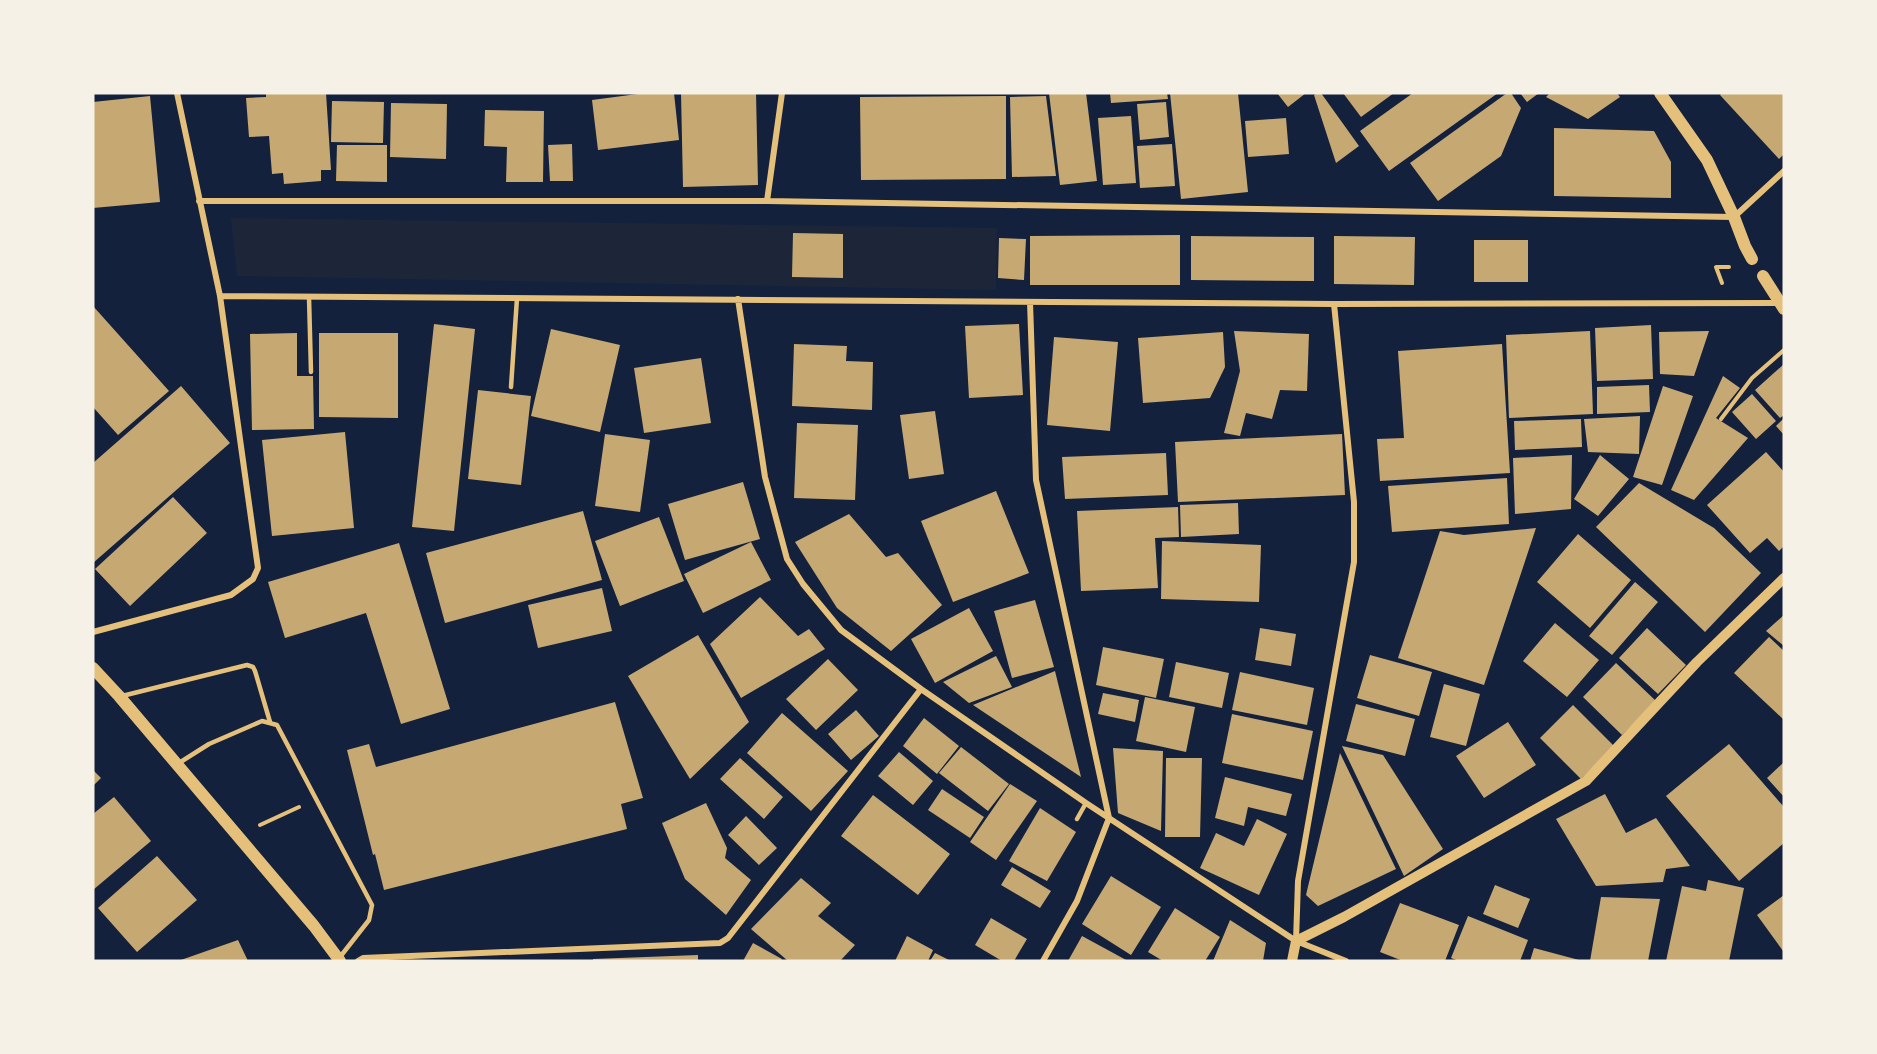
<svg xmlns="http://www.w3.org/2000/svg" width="1877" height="1054" font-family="'Source Sans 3',sans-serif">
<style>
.green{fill:#1d2539}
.building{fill:#c6a872}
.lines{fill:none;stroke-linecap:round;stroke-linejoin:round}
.path{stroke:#e5c07b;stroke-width:4}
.service{stroke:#e5c07b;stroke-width:4.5}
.minor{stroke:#e5c07b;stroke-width:6}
.tertiary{stroke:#e5c07b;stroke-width:10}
.secondary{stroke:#e5c07b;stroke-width:12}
</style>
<rect width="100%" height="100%" fill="#14213d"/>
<path class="green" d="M231,218L997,228L996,290L237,276Z"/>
<path class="building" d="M266,93H326L331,170H321V181L284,184L283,173L272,174L269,136L249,137L246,98L266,97Z
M645,93H674L679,140L598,150L592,100Z
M681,93H756L758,185L683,187Z
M1049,93H1086L1097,181L1060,185Z
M1110,93H1167L1168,99L1111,103Z
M1170,93H1238L1248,192L1181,199Z
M1277,93H1306L1288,107Z
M1317,93H1321L1359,146L1336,163L1314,95Z
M1343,93H1394L1361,117Z
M1413,93H1498L1389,171L1360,131Z
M1507,93H1511L1521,108L1501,156L1438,201L1410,163Z
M1520,93H1539L1527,102Z
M1550,93H1617L1620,97L1588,119L1546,97Z
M1722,93H1784V154L1779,159L1720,95Z
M150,96L160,202L93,208V102Z
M1006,96V179L861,180L860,97Z
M1046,96L1056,176L1012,177L1010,97Z
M332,101L384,102L383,143L331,142Z
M1166,102L1169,137L1140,140L1137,104Z
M391,103L447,104L446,159L390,157Z
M485,110L544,111L543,182H506L507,147L484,146Z
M1131,116L1136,183L1103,185L1098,118Z
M1286,118L1289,154L1248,157L1245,121Z
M1554,128L1654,131L1671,162V198L1554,196Z
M572,144L573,181H550L548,145Z
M1172,144L1175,186L1140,188L1137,146Z
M337,145H387V182L336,181Z
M793,233L843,234V278L792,277Z
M1180,235V285H1030V236Z
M1191,236L1314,237V281L1191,280Z
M1334,236L1415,237L1414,285L1334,284Z
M999,238L1026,239L1024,280L998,278Z
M1474,240H1528V282H1474Z
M93,306L169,391L118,435L93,407Z
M434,324L475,329L454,531L412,527Z
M1019,324L1023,395L969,398L965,326Z
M1651,325L1653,379L1597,381L1595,328Z
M551,329L620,345L600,432L531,416Z
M1234,331L1309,334L1307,391L1280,390L1272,419L1246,413L1240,436L1224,433L1240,371Z
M1590,331L1593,414L1509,418L1506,335Z
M1709,331L1694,376L1660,374L1659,332Z
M1223,332L1225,367L1210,398L1143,403L1138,338Z
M297,333V376H313L314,429L252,430L250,334Z
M319,333H398V418L319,417Z
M1054,337L1118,342L1110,431L1047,425Z
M794,344L847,346L846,361L873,362L872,410L792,406Z
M1502,344L1510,473L1380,481L1377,439L1404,438L1398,351Z
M701,358L711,423L644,433L634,368Z
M1784,364V415L1780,418L1755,390Z
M1723,376L1740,388L1716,418L1748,438L1694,500L1671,490Z
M1649,385L1650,412L1597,414V387Z
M181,386L230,443L93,563V463Z
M1663,386L1693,396L1662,485L1633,477Z
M478,390L531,396L521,485L468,479Z
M1752,394L1776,421L1756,439L1732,412Z
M935,411L944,474L909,479L900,415Z
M1640,416L1639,454L1588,452L1584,419Z
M1784,418V435L1776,426Z
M1581,419L1582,447L1515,450L1514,421Z
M797,423L858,425L855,500L794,498Z
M345,432L354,528L272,536L262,440Z
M605,434L650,440L640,512L595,506Z
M1342,434L1345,495L1178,502L1175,442Z
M1766,452L1784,472V546L1779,551L1767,538L1750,553L1707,505Z
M1166,453L1168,495L1065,499L1062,457Z
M1572,455L1571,509L1515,514L1513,458Z
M1600,455L1629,479L1598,516L1574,499Z
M1507,478L1509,524L1392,532L1388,486Z
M743,482L760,539L685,560L668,504Z
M1639,483L1714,528L1761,573L1705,632L1596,527Z
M996,491L1029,573L953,602L921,521Z
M173,497L207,533L130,606L95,569Z
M1238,503L1239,534L1181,537L1180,505Z
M1178,507L1179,537L1155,538L1158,588L1081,591L1077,511Z
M583,511L602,580L445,623L426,553Z
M849,514L886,557L898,553L942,605L891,651L837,608L795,542Z
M659,517L684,581L620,606L595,541Z
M1536,528L1484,685L1398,658L1440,531L1464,535Z
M1578,534L1631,580L1590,628L1537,582Z
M1162,541L1261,545L1259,602L1161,599Z
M751,542L771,580L703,613L684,574Z
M399,543L450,709L401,724L366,613L285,638L268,582Z
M1635,582L1658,602L1612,655L1589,636Z
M602,588L612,631L538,648L528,605Z
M760,597L798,636L809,629L825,649L741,698L710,644Z
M1035,600L1054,667L1012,678L994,611Z
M969,608L993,651L935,683L911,639Z
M1784,615V646L1766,631Z
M1555,623L1599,660L1567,697L1523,661Z
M1260,628L1296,634L1291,666L1255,660Z
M1647,628L1686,665L1658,694L1619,658Z
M698,635L749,722L690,779L628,676Z
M1769,637L1784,651V720L1734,673Z
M1103,647L1164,659L1156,698L1096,685Z
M1370,655L1432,672L1419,716L1357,698Z
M996,656L1012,687L969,703L943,682Z
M828,659L858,690L816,730L786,699Z
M1176,662L1229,673L1222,708L1169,697Z
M1616,663L1656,701L1622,735L1583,697Z
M1055,671L1081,777L973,705Z
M1240,672L1314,688L1307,725L1232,710Z
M1444,684L1480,694L1466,746L1430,737Z
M1103,693L1139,700L1135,722L1098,714Z
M1145,697L1195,707L1186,752L1136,741Z
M615,702L643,798L621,804L627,829L384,890L375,854L373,855L347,750L369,744L376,767Z
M1356,704L1415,719L1405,756L1346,741Z
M1573,705L1614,746L1581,779L1540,738Z
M856,710L879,736L851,760L828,734Z
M782,713L848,771L811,811L747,753Z
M1232,714L1313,731L1303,780L1222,763Z
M924,718L959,746L937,774L903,746Z
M1508,722L1536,765L1484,798L1456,756Z
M1729,744L1784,807V843L1739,881L1666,796Z
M1342,746L1383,755L1443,849L1404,876Z
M961,747L1009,784L988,811L939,773Z
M1113,748L1163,751L1161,831L1118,813Z
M899,752L933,781L913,805L878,776Z
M1340,753L1396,869L1318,906L1306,895Z
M740,758L783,797L764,819L720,779Z
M1166,758H1202L1200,837H1165Z
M1783,763L1784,764V797L1767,778Z
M93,770L101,778L93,786Z
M1225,777L1292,794L1286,816L1248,807L1244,826L1215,818Z
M1010,784L1037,801L996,860L970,842Z
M942,789L984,817L970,838L928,810Z
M1605,794L1626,833L1656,818L1690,866L1666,869L1663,882L1596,886L1556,819Z
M873,795L950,854L918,895L841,836Z
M114,797L151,841L93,890V814Z
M706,803L727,848L725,858L751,880L726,915L685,879L662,823Z
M1040,808L1076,832L1047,881L1009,861Z
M746,816L777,848L759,865L728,835Z
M1257,819L1287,834L1259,895L1200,868L1216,833L1244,846Z
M157,856L197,900L137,952L98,908Z
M1012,867L1051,891L1040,908L1001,885Z
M1111,876L1161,907L1131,955L1082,924Z
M801,878L831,903L818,916L855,945L840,961H788L751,929Z
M1708,880L1744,888L1729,961H1666L1682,886L1706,891Z
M1495,885L1530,899L1518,928L1483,914Z
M1784,895V950L1783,951L1757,915Z
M1601,897L1660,899L1648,961H1590Z
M1400,903L1459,925L1445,961H1403L1380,952Z
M1175,908L1220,937L1205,961H1163L1148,952Z
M1468,916L1528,940L1520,961H1459L1451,958Z
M991,918L1027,939L1014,961H1002L975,945Z
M1230,920L1266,943L1263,961H1213Z
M907,936L933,950L928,961H895Z
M1082,936L1128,961H1068Z
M238,940L248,961H178Z
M753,943L782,959L781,961H743Z
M1534,948L1579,960V961H1530Z
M935,953L951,961H930Z
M698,955V961H593V959Z"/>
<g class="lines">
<path class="path" d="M1722,283L1716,267H1729
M1721,419L1752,378L1784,350
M260,825L299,807"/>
<path class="service" d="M309,297L311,372
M511,387L517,298
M122,696L247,665L253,667L255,671L270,722
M179,763L209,744L262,721L277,725L372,905L369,920L340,957
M1077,819L1086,803"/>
<path class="minor" d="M199,201H767L1734,217L1784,171
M767,201L782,93
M220,296L1334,304L1779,303
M738,299L765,477L787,559L803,584L841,630L921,689L1086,803L1296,941L1346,961
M1030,302L1036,480L1109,818L1077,901L1043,961
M93,632L231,595L253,579L258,568L220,296L177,93
M1296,941L1298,881L1354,562V502L1334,304
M358,961L363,958L720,943L728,938L921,689"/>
<path class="tertiary" d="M1292,961L1296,941L1344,917L1586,781L1697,662L1784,578"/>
<path class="secondary" d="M1660,93L1707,160L1734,217L1745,246L1752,259
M1763,276L1784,309
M93,668L119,696L314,926L340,961"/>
</g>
<rect width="1877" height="1054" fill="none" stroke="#f6f1e7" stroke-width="189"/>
</svg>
